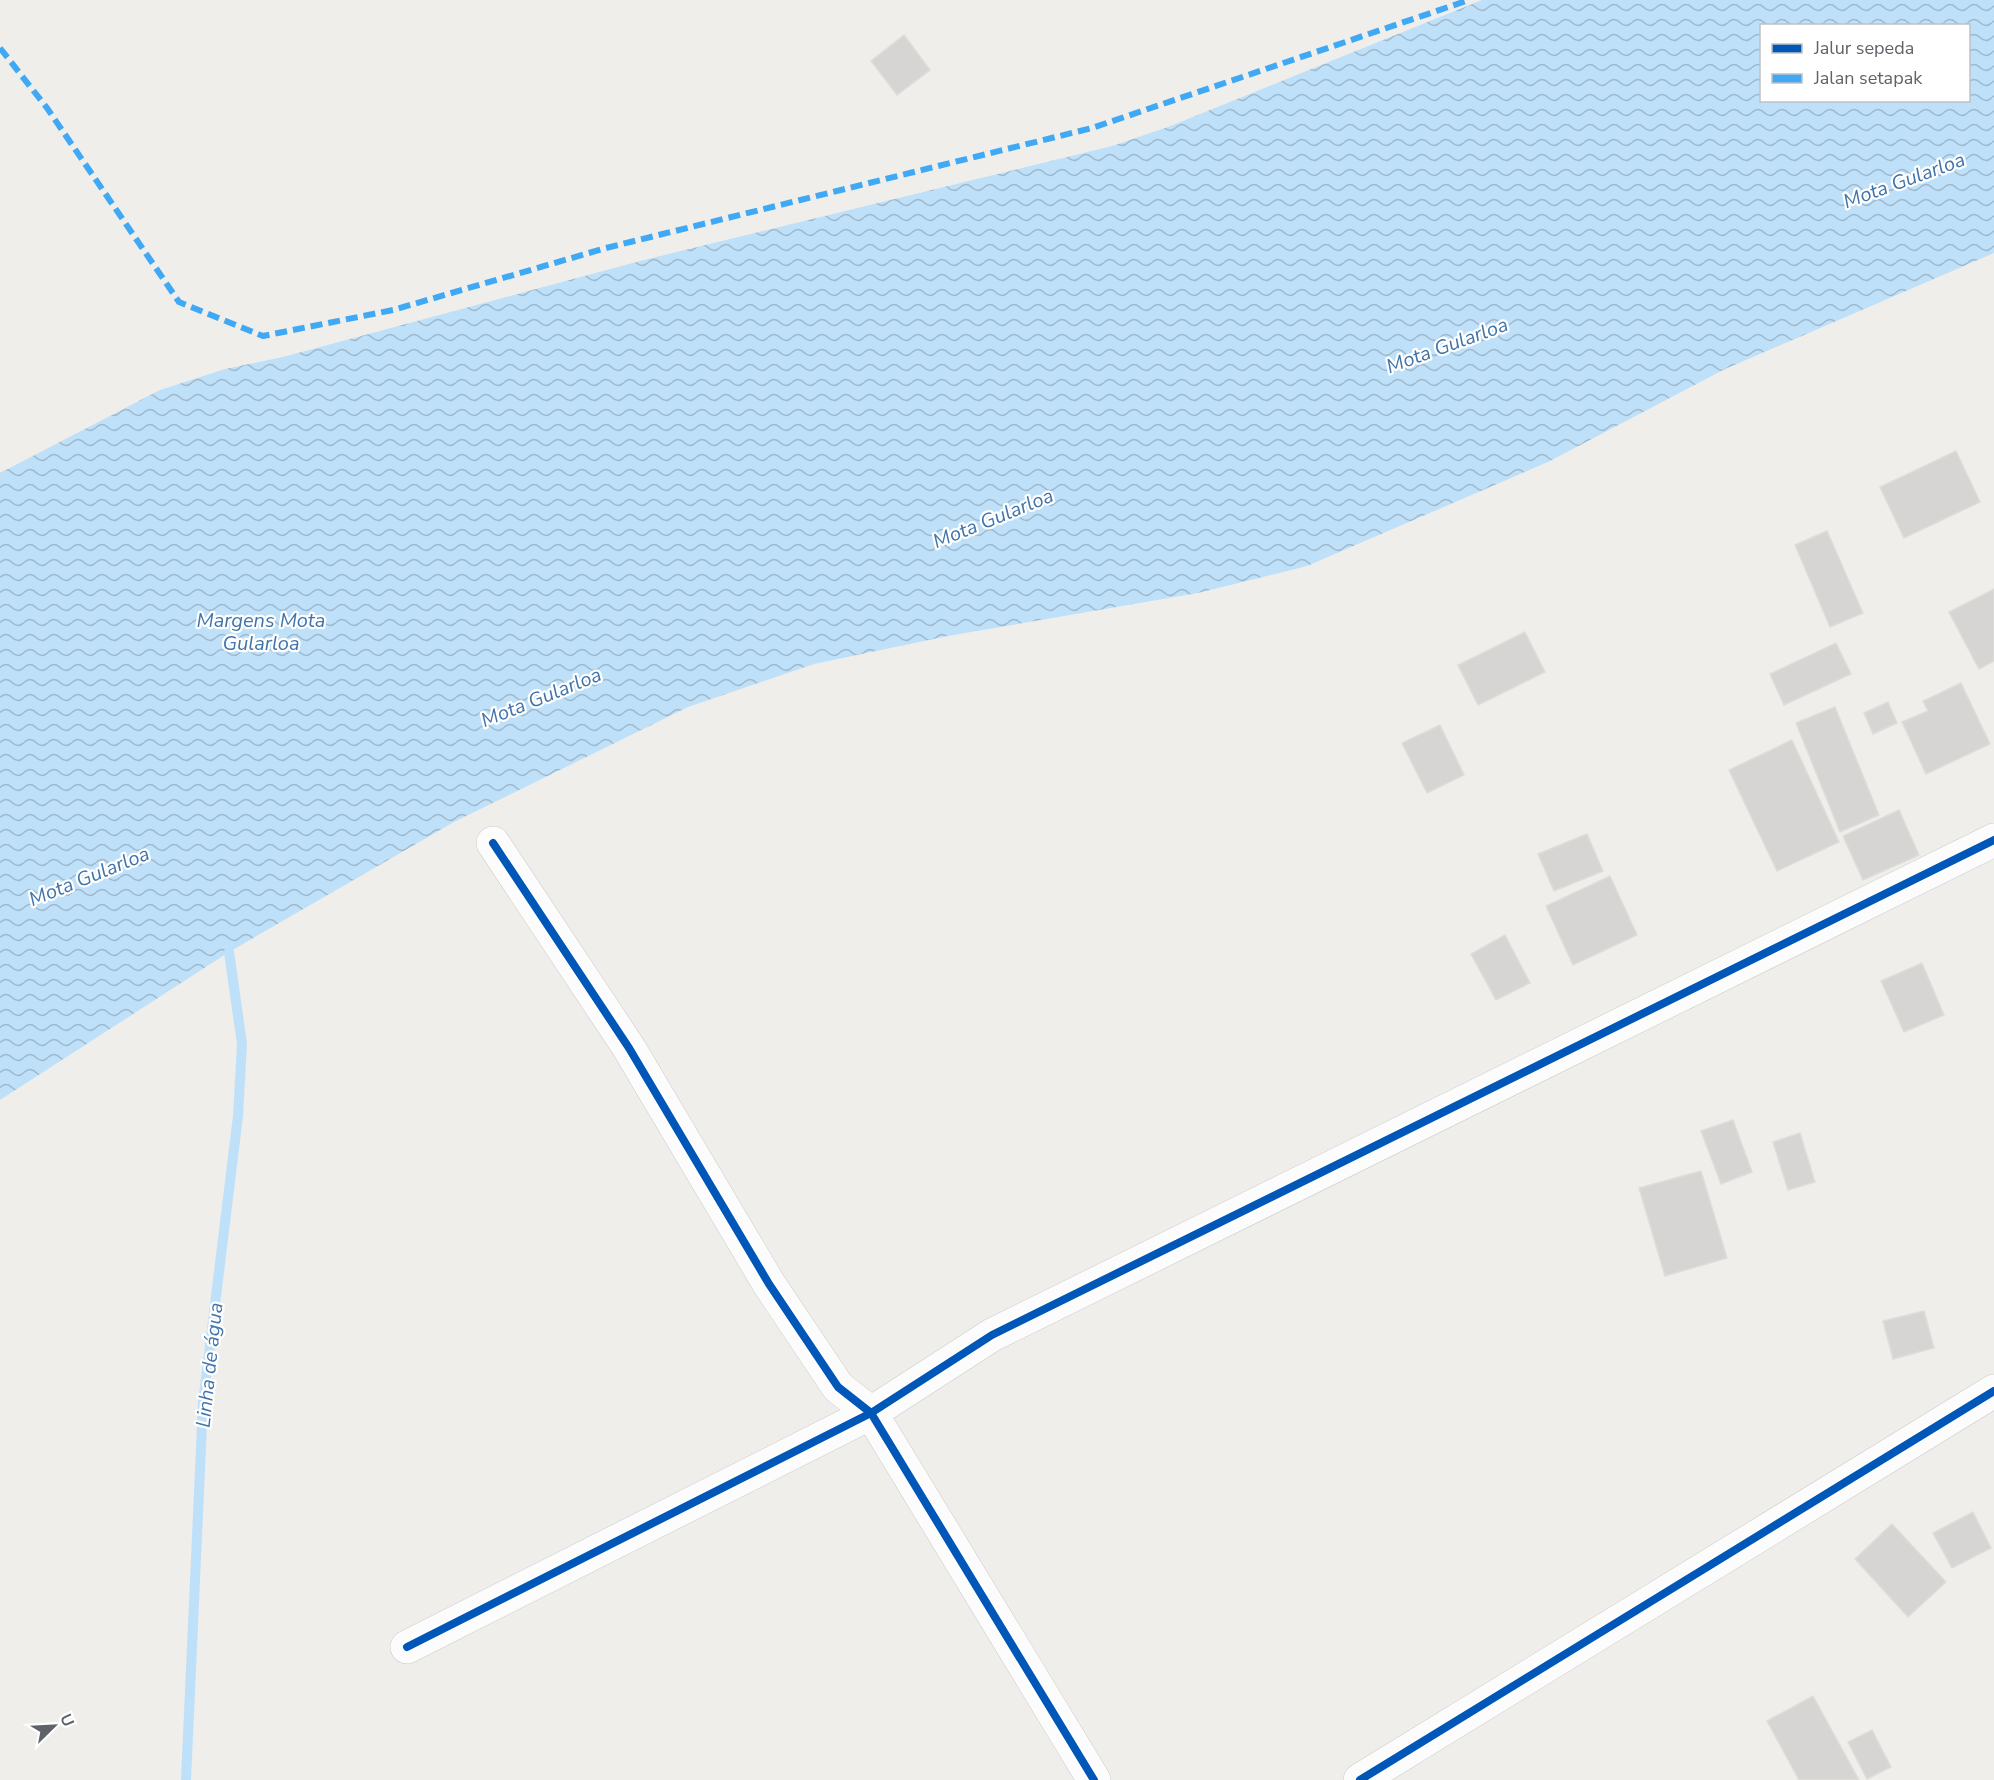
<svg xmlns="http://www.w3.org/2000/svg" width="1994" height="1780" font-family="'Nunito Sans',sans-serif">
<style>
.water{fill:url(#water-waves);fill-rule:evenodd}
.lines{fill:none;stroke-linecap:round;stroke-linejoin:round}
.stream{stroke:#bfe0f9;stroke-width:10}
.building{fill:#d6d5d3;stroke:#deddd9;stroke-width:1.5}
.minor-casing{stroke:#cbcccc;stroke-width:34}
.minor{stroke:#fdfcfc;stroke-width:33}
.quiet{stroke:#3fa9f5;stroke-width:6;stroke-dasharray:12 6;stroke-linecap:butt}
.cycleway-casing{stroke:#fff;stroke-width:11}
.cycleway{stroke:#0057b8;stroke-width:8}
.labels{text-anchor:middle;stroke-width:4.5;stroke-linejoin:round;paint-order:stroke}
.water-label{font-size:20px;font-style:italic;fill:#4174aa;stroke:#fff}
</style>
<defs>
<pattern id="water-waves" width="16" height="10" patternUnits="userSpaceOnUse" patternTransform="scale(1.5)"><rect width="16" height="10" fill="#bfe0f9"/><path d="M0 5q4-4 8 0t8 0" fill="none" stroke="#9eb9cd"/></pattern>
</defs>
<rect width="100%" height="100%" fill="#efeeea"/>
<path class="water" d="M1482,0H1994V253L1725,369L1548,462L1307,566L1198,593L948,636L814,664L688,707L454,822L229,952L0,1100V473L160,390L225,369L283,357L644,260L1112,146L1168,127ZM1762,26H1968V100H1762Z"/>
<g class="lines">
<path class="stream" d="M186,1780L203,1403L238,1116L242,1044L229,952"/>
</g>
<path class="building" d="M904,35L930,70L897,95L871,61Z
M1956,451L1980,502L1904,538L1880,487Z
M1827,531L1863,613L1830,627L1795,545Z
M1994,589V661L1979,669L1949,612Z
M1525,632L1545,672L1478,705L1458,665Z
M1836,643L1851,674L1784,705L1770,674Z
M1961,683L1990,744L1926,774L1902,722L1928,711L1923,701Z
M1888,702L1897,723L1873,734L1864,713Z
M1835,707L1879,815L1840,832L1796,723Z
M1440,725L1464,775L1427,793L1402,743Z
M1792,740L1839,842L1777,871L1729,770Z
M1899,810L1919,855L1863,880L1843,836Z
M1587,834L1603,871L1554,891L1538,854Z
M1610,876L1637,935L1573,965L1546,906Z
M1505,935L1530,983L1496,1000L1471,954Z
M1922,963L1944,1015L1904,1032L1881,981Z
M1733,1120L1752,1172L1721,1184L1701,1131Z
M1800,1133L1815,1182L1788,1190L1773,1142Z
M1701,1171L1727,1258L1665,1276L1639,1188Z
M1924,1311L1934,1348L1893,1359L1883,1321Z
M1973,1512L1991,1548L1952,1568L1933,1533Z
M1892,1524L1946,1582L1908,1617L1855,1559Z
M1813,1696L1859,1780H1799L1767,1721Z
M1872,1730L1891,1767L1867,1779L1848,1742Z"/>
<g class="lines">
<defs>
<path id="minor" d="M493,843L629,1048L769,1284L838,1387L871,1413L1094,1780
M407,1647L871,1413L992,1335L1994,840
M1360,1780L1994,1391"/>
</defs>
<use href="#minor" class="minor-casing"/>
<use href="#minor" class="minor"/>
<path class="quiet" d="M0,48L47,108L179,302L263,336L393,310L606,248L1092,128L1469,0"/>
<defs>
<path id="cycleway" d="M493,843L629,1048L769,1284L838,1387L871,1413L1094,1780
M407,1647L871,1413L992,1335L1994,840
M1360,1780L1994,1391"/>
</defs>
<use href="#cycleway" class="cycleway-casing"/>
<use href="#cycleway" class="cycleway"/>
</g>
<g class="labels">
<g class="water-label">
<text transform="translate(1904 180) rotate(-20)" y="7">Mota Gularloa</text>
<text transform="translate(1447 345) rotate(-20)" y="7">Mota Gularloa</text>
<text transform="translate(993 518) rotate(-22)" y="7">Mota Gularloa</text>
<text x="261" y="627">Margens Mota<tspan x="261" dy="23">Gularloa</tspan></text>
<text transform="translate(541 697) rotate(-22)" y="7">Mota Gularloa</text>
<text transform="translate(89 876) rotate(-22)" y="7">Mota Gularloa</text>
<text transform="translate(209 1365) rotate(-84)" y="7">Linha de água</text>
</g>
</g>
<rect x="1760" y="24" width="210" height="78" fill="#ffffff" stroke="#bfc1c3" stroke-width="1.5"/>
<rect x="1772" y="44" width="30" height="9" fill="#0057b8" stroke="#bfc1c3" stroke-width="1.5"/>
<text x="1814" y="54" font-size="18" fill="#5f6368">Jalur sepeda</text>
<rect x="1772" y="74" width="30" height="9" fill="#3fa9f5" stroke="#bfc1c3" stroke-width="1.5"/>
<text x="1814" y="84" font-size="18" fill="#5f6368">Jalan setapak</text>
<g transform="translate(54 1726) rotate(66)" stroke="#ffffff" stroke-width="4.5" paint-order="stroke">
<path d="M0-4.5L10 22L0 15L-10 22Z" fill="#5f6368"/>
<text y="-9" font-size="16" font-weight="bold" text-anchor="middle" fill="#5f6368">U</text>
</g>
</svg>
